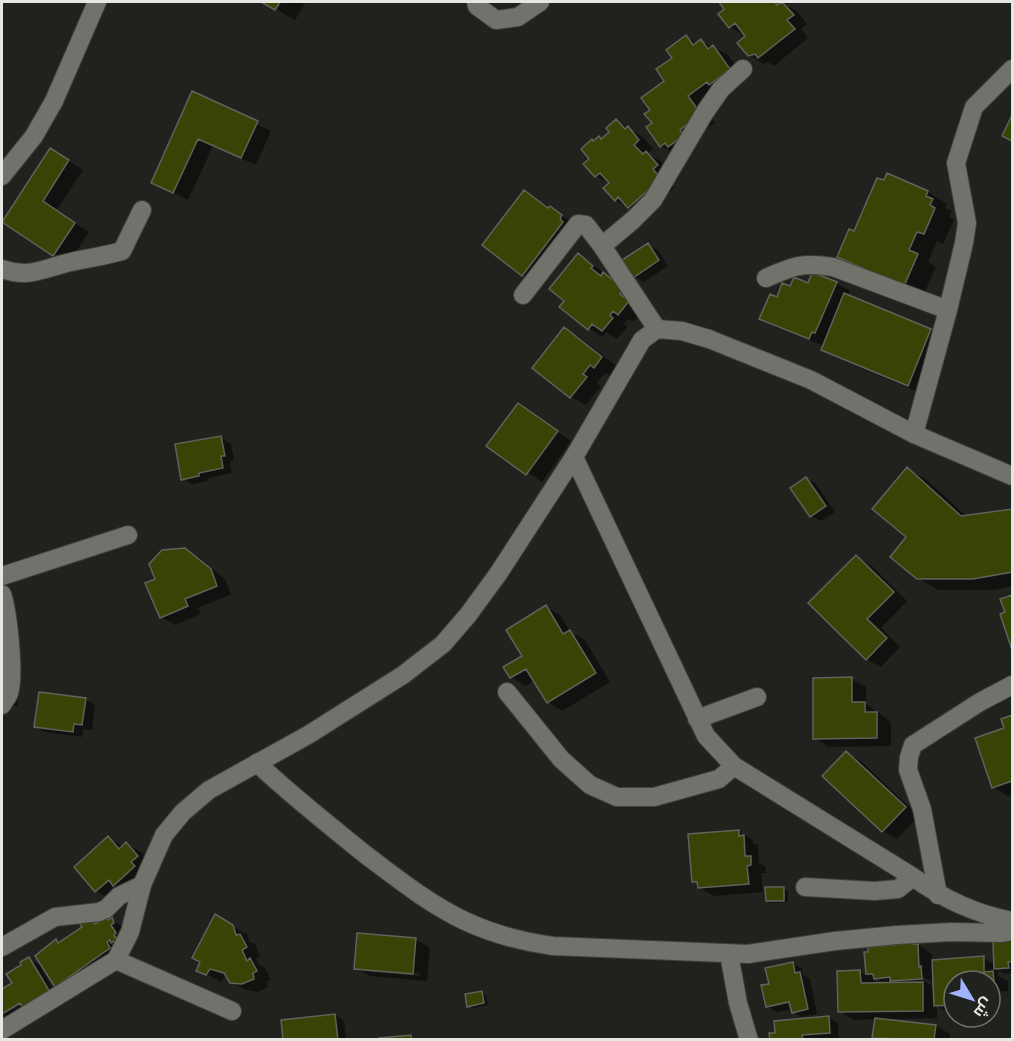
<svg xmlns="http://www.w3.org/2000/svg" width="1014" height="1041" font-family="'Times New Roman',Cairo,serif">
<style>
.shadow{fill:#0007;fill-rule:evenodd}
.building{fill:#384406;stroke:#60625b;stroke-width:1.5}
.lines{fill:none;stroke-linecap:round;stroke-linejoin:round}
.street-casing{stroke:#3f403c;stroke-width:20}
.secondary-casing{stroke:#3f403c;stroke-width:20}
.street{stroke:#70726b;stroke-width:18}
.secondary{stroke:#70726b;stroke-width:18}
</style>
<rect width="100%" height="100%" fill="#20221d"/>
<path class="shadow" d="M282,2H306L295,20L277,10Z
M721,2H789L785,5L797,11L807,24L801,29L808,38L774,66L768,62L764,64L749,55L747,37L730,27L726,9Z
M686,37L698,44L701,41L728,55L744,77L701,105L715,123L693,138L697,144L683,154H676L661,146L654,123L652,110L666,81L674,58Z
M193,93L271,131L256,165L213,146L188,200L153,182Z
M616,121L643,137L653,149L647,154L661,161L671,174L666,178L674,188L643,215L615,200L610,184L596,176L602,140L611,132Z
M65,158L83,170L56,211L89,232L69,263L4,221Z
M888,175L928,192L947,204L945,208L952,211L949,217L954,220L943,244L937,241L928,262L936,267L923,296L858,267L839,256Z
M525,192L576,225L537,283L523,274Z
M648,245L658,250L668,266L644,282L634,276Z
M578,255L618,282L643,310L633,322L628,319L624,324L627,327L617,339L606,332L603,337L588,328L566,301Z
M836,283L850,291L848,297L930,330L950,341L927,396L842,360L822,349L824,346L776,327L761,318L778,299L791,288Z
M564,329L579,337L616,366L609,375L605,373L597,383L601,386L586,405L571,397L534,367Z
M519,405L571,441L542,482L489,446Z
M221,438L231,444L234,460L230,461L232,473L208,478V481L192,484L183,479Z
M908,469L927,480L967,517L1012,510V586L994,590H938L918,578L908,537Z
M806,478L816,484L835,512L821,521L811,516Z
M184,550L199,558L225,579L231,594L198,608L201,614L175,625L161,617Z
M856,556L871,565L907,601L881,628L900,647L881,667L866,659Z
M1012,596V645L1002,615L1007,613L1002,600Z
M546,607L561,616L570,632L585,640L610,682L562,711L548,702L535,680L526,686L511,677L524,656Z
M2,650L16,658L21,683H16L18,706H2Z
M851,679L866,687V704L891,722V746L829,747L815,738Z
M86,700L95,705L92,730L83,729L82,737L45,732L35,726Z
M1012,717V794L1008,796L993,787L1006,729L1003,720Z
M846,753L861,761L919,816L897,839L883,831Z
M738,831L753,840V843L758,845L759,863L765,866L766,873H761L763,892L714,896L699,887V884L693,881Z
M109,838L123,847L126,844L141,852L152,864L111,899L96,891Z
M783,888L788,891V902L771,903L767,900Z
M216,917L248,935L249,941L255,944L260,956L256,958L258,964L265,968L271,980L267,981L268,987L257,992L246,990L231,982L228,977L225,976L221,982L198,970Z
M91,918L99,923L106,919L111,920L125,928L129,942L70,994L56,986V941L61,944L84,928Z
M415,939L430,948L427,981L370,976L356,968ZM369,969L420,973V976L369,972Z
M912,941L932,954V961L983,958L995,965L994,942L1012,941V973L1005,974L998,970V976L1008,981V991L997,992L999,1011H990V981H954V1014H951L937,1006V1018L890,1019V1021L936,1026L950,1034V1040H878L874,1037L876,1019L854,1020L839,1011L860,972L868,976L866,954L903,945ZM917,973L935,984V987L915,976ZM874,977L886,984H875Z
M29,959L39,964L58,998L11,1019L2,1013V990L14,983ZM26,998L27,1001L4,1014V1011Z
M793,963L802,969L803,975L810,979L817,1014L802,1017L793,1012L792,1009L777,1012L767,1006L770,985Z
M482,993L486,995L488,1005L473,1008L469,1006Z
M335,1015L344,1021L346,1040H285Z
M828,1017L838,1023L839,1038L771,1040Z"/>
<path class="building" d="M261,2H280L275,10Z
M719,2H775L777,5L782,2L794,15L787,20L795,29L758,58L755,54L748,56L737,43L745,36L735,23L729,28L718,14L724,9Z
M686,35L693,45L701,39L708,49L713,45L730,69L709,85L707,82L688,96L701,114L680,130L684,135L668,147L665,143L660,147L646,127L652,123L644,114L650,110L641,98L664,81L656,69L672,58L666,50Z
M192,91L258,121L241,158L198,139L173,193L151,183Z
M1012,115V141L1002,136Z
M616,119L625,129L628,126L639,140L634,145L643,154L646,151L658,165L653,169L661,179L628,208L618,197L615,201L603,188L609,183L600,173L595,177L583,164L589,159L581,149L592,139L593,141L599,136L601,139L609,132L606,128Z
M50,148L69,160L43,201L75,223L53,256L2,222Z
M887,173L928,191L926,196L933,199L930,205L935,208L924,234L917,232L909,250L918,254L904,286L837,257L849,229L854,231L877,178L884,180Z
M524,190L548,208L550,206L562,215L560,219L563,222L522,276L482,245Z
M648,243L659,260L633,278L622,260Z
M578,253L593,266L591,268L601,276L603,272L624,289L620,294L629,301L618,315L613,311L610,315L613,318L602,331L592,324L588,330L559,307L564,301L549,289Z
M812,272L837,282L815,333L812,332L809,339L759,319L770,294L777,297L782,283L790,286L794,277L808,283Z
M844,293L931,329L908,386L821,350Z
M564,327L602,357L594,368L590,365L583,374L587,377L570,398L532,368Z
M518,403L558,431L526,475L486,446Z
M221,436L225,456H221L223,468L199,473V476L181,480L175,444Z
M907,467L961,516L1012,509V572L973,579H917L890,557L906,537L872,509Z
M806,477L826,506L810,517L790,488Z
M185,548L211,569L217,586L185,599L188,606L160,618L145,583L155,579L149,564L162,550Z
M856,555L894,592L867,619L887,638L866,660L808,603Z
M1012,595V650L1000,614L1005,612L1000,599Z
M546,605L563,634L570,630L596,673L547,703L526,669L510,678L503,667L522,656L506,630Z
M852,677V702H865V712H877V738L813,739V678Z
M39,692L86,698L82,725L74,724L73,732L34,727Z
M1012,715V781L992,788L975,738L1004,728L1001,719Z
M846,751L906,807L882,832L822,776Z
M739,830V836L744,835L745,856H751V865L747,866L749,884L698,888L697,882H692L688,834Z
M108,836L119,849L126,842L138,856L131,862L135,866L113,886L109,880L95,892L74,867Z
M765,887H784V901H766Z
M215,914L233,925L236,935L240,934L247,947L242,950L247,961L250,958L257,971L253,973L254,979L242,984L230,983L224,973L210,969L206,975L196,971L200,962L192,958Z
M91,917L95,924L106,917L108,920L112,917L114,923L111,925L116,933L114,935L117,940L111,943L110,940L107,942L110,948L55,987L35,956L56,939L58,943L82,927L80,924Z
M357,933L416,938L413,974L354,969Z
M912,939L913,944H918L919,967L921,966L922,979L890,981V977L874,979L873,974H866L864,952H868V947L902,944Z
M1012,940V962H1008L1009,968L994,969L993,941Z
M984,956V972L993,971L994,983H990V981H954V1005L934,1006L932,960Z
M29,957L50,992L23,1008L20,1003L2,1014V989L12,983L6,974L21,965L20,962Z
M793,962L795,973L800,972L808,1009L792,1013L789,1002L766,1007L761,985L769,984L765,968Z
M860,970L861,983L923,982V1011L838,1012L837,971Z
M482,991L484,1003L467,1007L465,994Z
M335,1014L338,1040H283L281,1020Z
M829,1016L830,1033L802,1035L803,1040H770L769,1033H775L774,1021Z
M875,1018L936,1025L934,1040L872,1038Z
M411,1035V1040H379V1038Z"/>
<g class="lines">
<defs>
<path id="street" d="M476,2L477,6L496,20L518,17L540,2
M602,246L633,220L653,200L705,112L721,89L743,69
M2,269C29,279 44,268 71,262C88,258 105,256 122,251L142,210
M766,278C793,266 803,262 833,267L948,310
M523,295L578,224L586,225L602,246L657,329
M914,434L948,310L964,243L967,223L956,163L974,107L1012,69
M574,457L706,736L734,766L913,877C943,899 976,914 1012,921
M2,576L128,535
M507,692L561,759L590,785L617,797H654L719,779L734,766
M697,719L757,697
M257,763C292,796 329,825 366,855C398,879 429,904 465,921C493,934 524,942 553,946L748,954L835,941L897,935L951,932L1002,933L1012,931
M805,887L875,891L898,889L913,877
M938,895L922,809L908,770L909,757L913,745L980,702L1012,685
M2,947L55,917L99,912L106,909L119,896L142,885
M729,954L738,1003L749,1040
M116,960L232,1011"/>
<path id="secondary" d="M2,176L34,136L54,101L97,2
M2,594C8,612 15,675 9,693C8,697 4,701 2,705
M2,1030L116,960L130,932L142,885L164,835L183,812L209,790L308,735L403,675L443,644L468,615L498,574L574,457L642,340L657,329L682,331L709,339L811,380L914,434L1012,476"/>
</defs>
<use href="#street" class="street-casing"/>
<use href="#secondary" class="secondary-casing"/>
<use href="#street" class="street"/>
<use href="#secondary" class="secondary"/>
</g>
<rect width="1014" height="1041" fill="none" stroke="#e5e7e3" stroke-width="6"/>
<g transform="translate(972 999) rotate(128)"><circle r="28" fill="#20221d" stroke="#6f716c" stroke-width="1.5"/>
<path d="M0-4.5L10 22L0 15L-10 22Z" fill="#a0b3fd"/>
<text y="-9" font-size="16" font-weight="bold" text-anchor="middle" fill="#e5e7e3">ش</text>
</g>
</svg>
